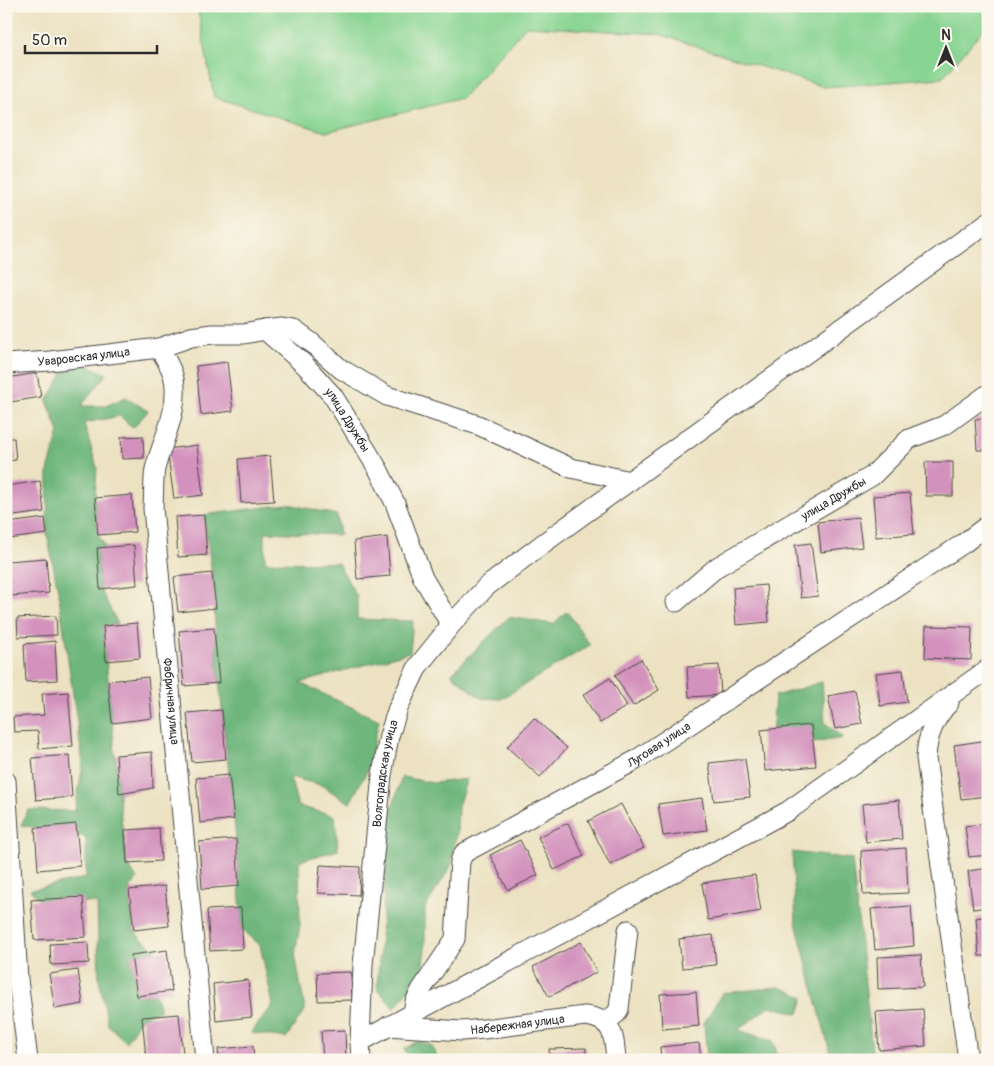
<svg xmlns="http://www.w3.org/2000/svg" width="994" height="1066" font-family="Pangolin,sans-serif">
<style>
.green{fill:#88d492;stroke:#5a805e}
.forest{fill:#6eb67c;stroke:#4c7054}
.building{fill:#d392bd}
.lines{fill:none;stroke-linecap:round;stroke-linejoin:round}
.minor-casing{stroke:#484642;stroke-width:21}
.minor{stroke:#fff;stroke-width:19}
.labels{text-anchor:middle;stroke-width:5;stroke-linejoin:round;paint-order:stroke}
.street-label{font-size:12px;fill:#2b2b2b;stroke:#fbf7ec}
</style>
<rect width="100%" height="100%" fill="#fbf7ec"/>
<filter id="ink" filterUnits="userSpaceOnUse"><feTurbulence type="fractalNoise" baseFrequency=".02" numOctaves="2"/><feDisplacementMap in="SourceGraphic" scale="10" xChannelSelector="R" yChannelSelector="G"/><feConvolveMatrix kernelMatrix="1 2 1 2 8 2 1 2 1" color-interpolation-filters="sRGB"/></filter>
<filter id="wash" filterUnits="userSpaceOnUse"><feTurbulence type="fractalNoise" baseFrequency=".0096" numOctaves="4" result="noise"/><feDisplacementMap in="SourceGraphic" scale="20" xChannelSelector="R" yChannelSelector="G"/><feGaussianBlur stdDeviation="1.12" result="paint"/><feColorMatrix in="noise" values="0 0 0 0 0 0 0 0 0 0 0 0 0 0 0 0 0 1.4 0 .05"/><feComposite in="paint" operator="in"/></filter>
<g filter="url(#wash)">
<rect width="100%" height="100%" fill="#ece2c2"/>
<path class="green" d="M197,6H988V24L942,78L824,87L659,34L526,26L462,98L326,132L214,97Z"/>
<path class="forest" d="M85,364L107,374L81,406H106L126,397L148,411L133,428L120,416L84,423L97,468L95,498L98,535L106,547L97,548L100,589L118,624L103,626L121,818L127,863L137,879L129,890L134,929L139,937L157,951L131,955L137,996L155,994L160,1010L142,1017L126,1042L108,1025L99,979L97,903L39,900L30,890L86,878V837L21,825L28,810L75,811L83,764L58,590L47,534L48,471L59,432L47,401L66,369Z
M288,504L337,515L340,535L265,532V562L338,563L357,597V619L413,621L410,652L300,683L379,720L368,769L350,803L321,785L290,777L298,806L335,816L338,850L299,861L300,925L295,954L305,1010L286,1038L251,1033L273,1005L260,945L242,929L236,839L217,662L213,582L204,515Z
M567,611L590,645L501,699L481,698L451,674L509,617L553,624Z
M822,682L825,723L843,738L813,743L811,725L772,737L775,696Z
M402,777L433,783L467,779L458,806L457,833L451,866L425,908V949L421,975L394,1009L377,988L390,814Z
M792,852L852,859L873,1060H832L796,923Z
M779,987L804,997L799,1014L770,1006L738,1030L773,1041L779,1060H707L704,1023L722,993Z
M418,1041L432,1046L438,1060H411L404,1049Z"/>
<g id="blocks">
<path class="building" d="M227,362L233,411L201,415L196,366Z
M37,373L41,397L11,402L7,378Z
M988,418V450H977L975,419Z
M143,436L144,458L122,459L121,437Z
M6,438H14L16,460L6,461Z
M197,445L203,495L174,499L167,449Z
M270,456L274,501L241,503L238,459Z
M925,462H953V496H926Z
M40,481L44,512L6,517V486Z
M910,493L914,534L876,537L873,496Z
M132,495L135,532L98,535L95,498Z
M204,515L207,555L178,557L175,517Z
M858,517L862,547L821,552L818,522Z
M45,518L47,534L9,539L7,523Z
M387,537L390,576L357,579L354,541Z
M811,543L818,596L801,598L795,545Z
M134,545L137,585L100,589L97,548Z
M46,558L49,593L10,596L7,561Z
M212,573L216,608L178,612L174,577Z
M985,574H988V612H986Z
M766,585L769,622L736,625L733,588Z
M56,616L57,635L18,637L17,618Z
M137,623L140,658L106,661L103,626Z
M926,626L972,627L971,660L925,658Z
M214,628L219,683L184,686L179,631Z
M55,641L57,680L26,682L24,644Z
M641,659L659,690L633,706L615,675Z
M719,665L721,695L689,697L687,667Z
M903,670L907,702L880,706L876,673Z
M148,677L152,718L112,723L108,681Z
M610,678L627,706L600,723L583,695Z
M855,691L862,724L835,729L828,696Z
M68,692L73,746L39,749L38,731L14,732L13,717L44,715L42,694Z
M222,710L226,759L192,762L187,713Z
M534,718L567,748L540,777L507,747Z
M811,725L816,766L765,771L761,730Z
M988,740V796L961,799L954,745Z
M152,752L153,788L119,794L116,755Z
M69,755L72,797L36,800L32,758Z
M745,759L750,797L714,801L709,763Z
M229,775L234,819L200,823L196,778Z
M702,798L707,830L663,836L658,804Z
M899,800L902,839L866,842L862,804Z
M621,804L644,848L610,865L588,821Z
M568,823L584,856L554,870L538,837Z
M988,823V855L969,857L965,826Z
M76,824L80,866L38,870L35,828Z
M159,828L161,861L127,863L125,830Z
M236,839L239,886L202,889L199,842Z
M520,840L538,875L508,890L490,855Z
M906,848L908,893L863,895L861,851Z
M320,865L360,867L359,895L318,893Z
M988,868V907L973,909L968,871Z
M755,875L761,911L708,920L702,883Z
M165,886L169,926L134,930L129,890Z
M83,897L86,937L34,940L31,900Z
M911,906L914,946L875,950L871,909Z
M241,908L243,949L210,951L207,910Z
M988,916V956H979L976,918Z
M713,935L716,965L682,968L679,939Z
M88,942L89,963L51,965L50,944Z
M581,942L597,972L549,997L533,967Z
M167,950L172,991L137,996L131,955Z
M921,955L923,987L878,989L877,957Z
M78,970L83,1004L55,1009L49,974Z
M351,972L352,1000L318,1001L317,973Z
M248,980L252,1017L216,1021L213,984Z
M696,992L699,1026L662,1029L660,994Z
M923,1009L926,1046L879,1050L876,1012Z
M179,1014L183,1054L146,1058L142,1017Z
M345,1030L346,1060H323L321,1031Z
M699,1043L701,1060H661L660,1047Z
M253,1046L254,1060H219L218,1049Z
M586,1048V1060H550L549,1049Z"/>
</g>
</g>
<g filter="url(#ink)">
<use href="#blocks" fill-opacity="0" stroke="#484642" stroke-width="1"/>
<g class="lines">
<defs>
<g id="minor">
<path d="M265,330L282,328L294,330L312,343L341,369L387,396L478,425L571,468L630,481"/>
<path id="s1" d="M159,348C165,358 172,368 174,379C180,409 162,441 155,469C153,481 154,495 153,508L205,1060"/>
<path id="s2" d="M6,364L50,361L159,348L191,337L212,334H244L265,330L305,365L333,396L378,469L395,503L423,578L451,625"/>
<path id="s3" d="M676,602L717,567L872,476L909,439L945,425L988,394"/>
<path d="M949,703C934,718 927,737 926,758L968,1060"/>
<path d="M6,781L18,979L28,1060"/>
<path id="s4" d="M413,1013L415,1002L421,990L455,939L460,861L464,853L636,760L964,543L988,525"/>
<path d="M605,1022L616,1014L619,1009L628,930"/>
<path id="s5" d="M388,1026L462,1031L484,1029L585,1016C614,1019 614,1036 616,1060"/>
<path d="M360,1042L788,811L988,669"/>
<path id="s6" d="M361,1060L360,1042L363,965L382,775L389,736L398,708L418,666L451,625L486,587L541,545L988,222"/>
</g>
</defs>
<use href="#minor" class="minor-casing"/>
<use href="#minor" class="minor"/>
</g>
</g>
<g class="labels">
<g class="street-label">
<text dy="4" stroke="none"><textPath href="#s2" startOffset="78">Уваровская улица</textPath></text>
<text dy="4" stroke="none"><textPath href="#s2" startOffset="385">улица Дружбы</textPath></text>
<text dy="4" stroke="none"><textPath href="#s3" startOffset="189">улица Дружбы</textPath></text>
<text dy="4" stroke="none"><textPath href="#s1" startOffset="361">Фабричная улица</textPath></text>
<text dy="4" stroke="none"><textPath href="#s4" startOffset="396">Луговая улица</textPath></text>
<text dy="4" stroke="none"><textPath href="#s6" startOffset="288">Волгоградская улица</textPath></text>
<text dy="4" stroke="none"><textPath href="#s5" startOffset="130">Набережная улица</textPath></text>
</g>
</g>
<rect width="994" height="1066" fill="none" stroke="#fbf7ec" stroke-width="25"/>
<g transform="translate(946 48)" stroke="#fbf7ec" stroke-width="4" paint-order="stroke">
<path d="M0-4L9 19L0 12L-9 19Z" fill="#2b2b2b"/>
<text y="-8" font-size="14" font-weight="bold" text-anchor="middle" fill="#2b2b2b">N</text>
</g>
<path d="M25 45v8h132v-8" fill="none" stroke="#2b2b2b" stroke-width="2.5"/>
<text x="32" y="45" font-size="15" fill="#2b2b2b" stroke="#fbf7ec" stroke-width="4" paint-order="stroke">50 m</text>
</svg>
